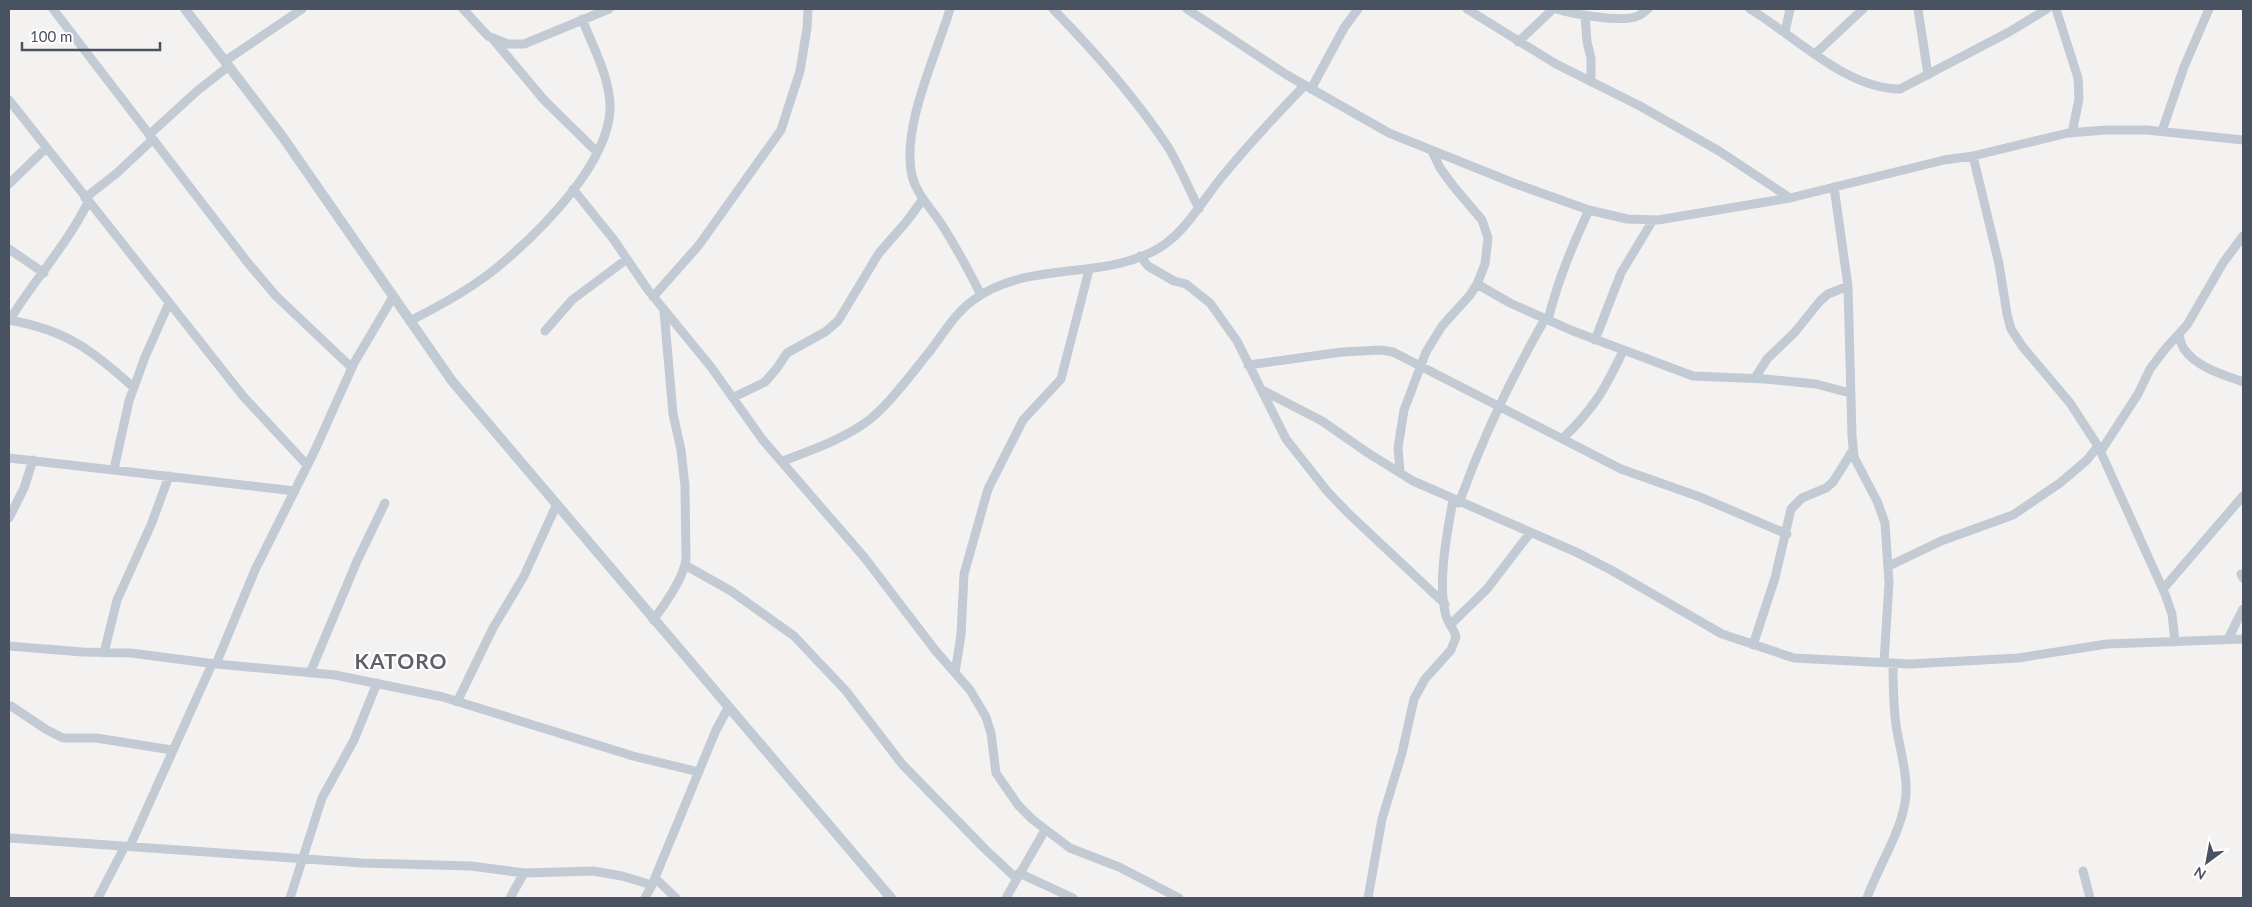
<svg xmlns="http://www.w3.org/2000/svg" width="2252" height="907" font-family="Lato,sans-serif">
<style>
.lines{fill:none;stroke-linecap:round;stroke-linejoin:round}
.minor{stroke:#c2cad3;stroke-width:9}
.tertiary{stroke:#c2cad3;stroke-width:10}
.labels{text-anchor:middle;stroke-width:4;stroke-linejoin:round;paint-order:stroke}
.district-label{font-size:21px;font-weight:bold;letter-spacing:1px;fill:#5e6167;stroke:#fff}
</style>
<rect width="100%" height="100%" fill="#f4f2f1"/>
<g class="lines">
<path class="minor" d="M53,9L248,263L276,296L352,368
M463,9L488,36L508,44H524L609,9
M950,9C936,56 901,127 912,176C917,195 931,208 942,225C956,247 969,271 981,295
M1053,9C1095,52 1135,97 1168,147C1180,167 1189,189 1199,209
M1187,9L1287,75L1389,133L1516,184L1589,210L1627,219L1658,220L1790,198L1944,160L1973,156L2068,133L2106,130H2147L2243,140
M1467,9L1556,64L1640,106L1719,151L1790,198
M1556,9C1573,14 1618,22 1635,17C1640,16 1644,12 1648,9
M1750,9C1795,36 1846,89 1900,89L2009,32L2047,9
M1918,9L1928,75
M2056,9L2078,78L2079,99L2072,133
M1585,15L1587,42L1591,58V82
M1785,32L1790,9
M492,38L544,100L597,152
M1518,42L1553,9
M1816,53L1863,9
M225,61L302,9
M1311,89L1344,28L1358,9
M9,100L243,396L307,465
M2162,131L2184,67L2209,9
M149,135L197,91L229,66
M1973,156L1999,264L2007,314L2011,329L2022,346L2070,403L2098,446L2165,594L2172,614L2175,642
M9,184L46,148
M1834,187L1848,286L1852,436L1854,457L1877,501L1885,523L1889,583L1884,662
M573,189L614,240L648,290L711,367L762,439L864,557L935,650L970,690L986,717L991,733L996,773L1018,805L1033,820L1070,848L1119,867L1179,898
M85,198L117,173L152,140
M9,249L44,273
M1140,256L1148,266L1174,281L1186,284L1210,303L1237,341L1286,439L1327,491L1349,514L1445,604
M1477,284L1510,303L1573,331L1693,376L1766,379L1816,384L1850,393
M653,297L699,245L781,130L800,71L807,28L808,9
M9,320C66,330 92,350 133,387
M1548,320C1557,282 1572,246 1589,210
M9,321C34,280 67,245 88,202
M410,321C443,304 478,285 506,260C545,226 607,164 610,110C611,79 593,47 582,19
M545,331L572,300L627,259
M2179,334C2180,339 2181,345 2184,349C2196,367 2224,375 2243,382
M1595,340L1621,273L1653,220
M1248,365L1342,352L1381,350L1393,352L1621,469L1700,497L1787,534
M1755,378L1767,359L1795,332L1820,301L1828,294L1848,286
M1262,390L1322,421L1368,453L1413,481L1576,552L1611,570L1722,634L1794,658L1910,664L2018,658L2107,644L2243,639
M734,397L765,382L777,368L787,353L825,332L838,321L879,253L907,221L923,199
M1562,439C1593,410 1605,389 1623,351
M2101,451L2138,394L2150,369L2166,348L2187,325L2223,263L2243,236
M9,458L295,491
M783,461C809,451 838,441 862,425C884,411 909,377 926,356C941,338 953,315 972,301C1024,261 1095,280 1152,252C1184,236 1199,205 1221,178C1247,146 1275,116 1304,86
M114,469L129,401L145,357L169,303
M1400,472L1398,448L1404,410L1426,352L1442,326L1470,295L1477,284L1485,264L1488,238L1482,220L1454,187L1440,168L1432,151
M1459,503C1482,439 1511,378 1545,319
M9,518L24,488L33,460
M685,565L731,591L794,636L846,691L902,764L985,849L1016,878
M1889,566L1941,541L2013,515L2060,483L2087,460L2098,446
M2241,574L2243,578
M2163,589L2243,496
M653,620C664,606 685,576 686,558L685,486L681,450L673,414L664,311
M1450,625L1487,589L1530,533
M2228,639L2243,609
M1753,645L1775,578L1791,509L1802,498L1826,488L1833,482L1853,450
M9,646L82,652L131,653L216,664L335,675L443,697L633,756L699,772
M104,653L117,600L151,525L169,476
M216,664L255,570L315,450L354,363L393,297
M310,673L357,561L385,503
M955,673L961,635L964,574L988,489L1023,420L1061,379L1089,270
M457,702L493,628L524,576L556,506
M11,706L47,730L63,738H96L172,750
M9,838L362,863L471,866L524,873L593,871L622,876L652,885
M130,846L212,664
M2083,871L2090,898
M1019,873L1073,898
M655,878L676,898
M98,898L125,846
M290,898L322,798L354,740L377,683
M510,898L524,873
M645,898L652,885L716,730L728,708
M1006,898L1045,830
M1368,898L1382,819L1402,753L1414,699L1425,679L1451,650L1456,637C1454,629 1448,623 1446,616C1437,582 1447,534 1453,500
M1867,898C1878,867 1899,836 1905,803C1909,780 1901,754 1897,731C1893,709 1893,686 1893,663"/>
<path class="tertiary" d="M185,9L282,136L452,381L891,898"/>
</g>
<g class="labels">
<g class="district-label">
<text x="401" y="669">KATORO</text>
</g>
</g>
<rect width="2252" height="907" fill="none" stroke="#495260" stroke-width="20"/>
<g transform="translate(2207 862) rotate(212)" stroke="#ffffff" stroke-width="4" paint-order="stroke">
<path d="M0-4L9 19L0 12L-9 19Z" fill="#495260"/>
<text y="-8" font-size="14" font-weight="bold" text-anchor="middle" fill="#495260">N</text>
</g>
<path d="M22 42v8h138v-8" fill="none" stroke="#495260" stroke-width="2.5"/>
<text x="30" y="42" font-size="15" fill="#495260" stroke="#ffffff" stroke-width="4" paint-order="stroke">100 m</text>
</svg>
